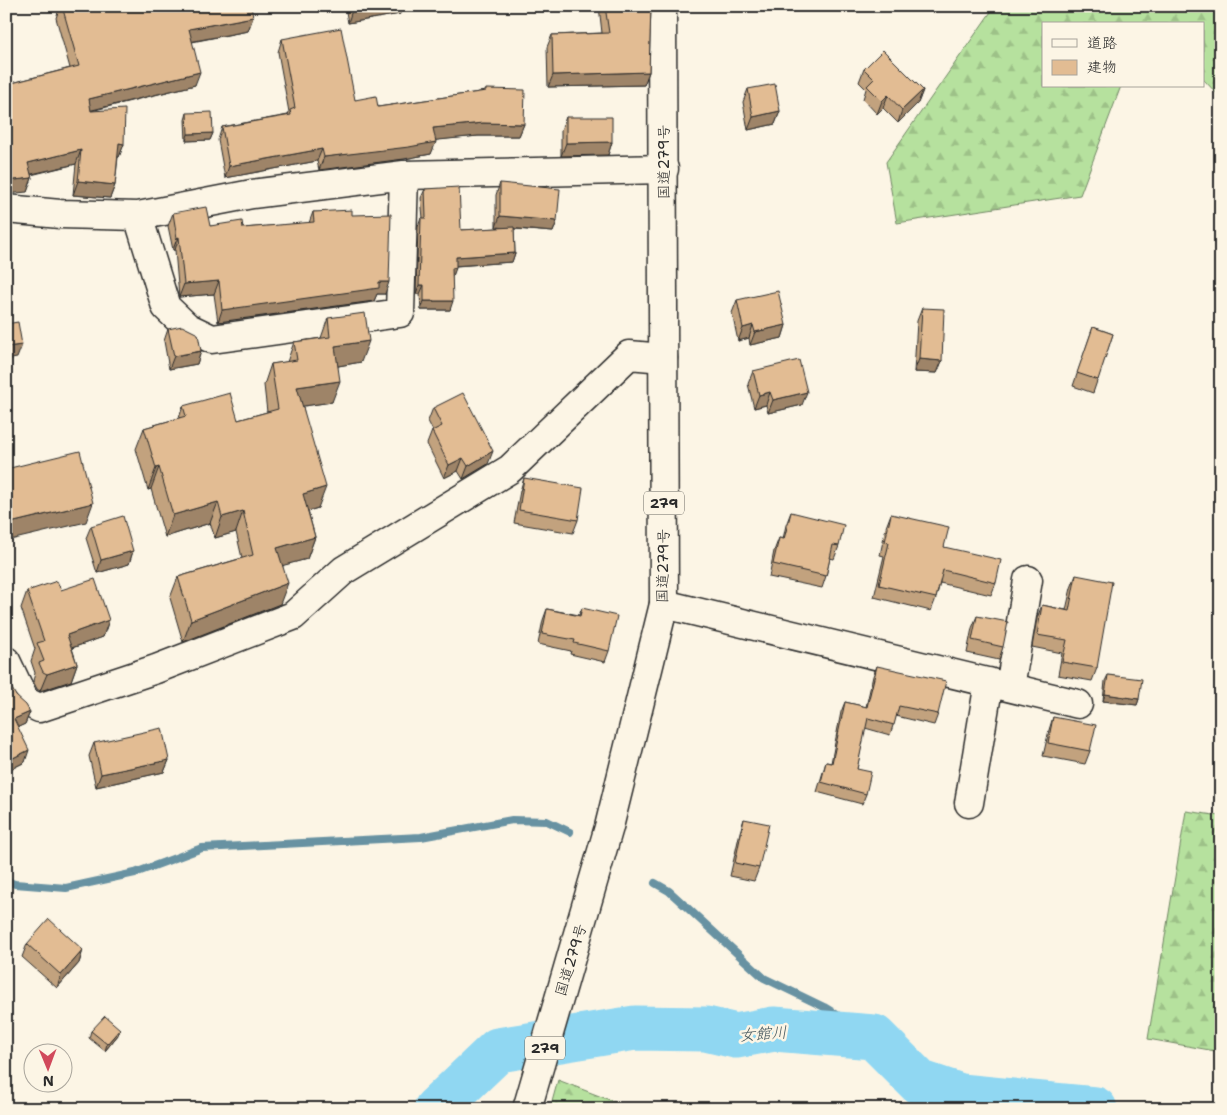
<svg xmlns="http://www.w3.org/2000/svg" width="1227" height="1115" font-family="'Shantell Sans','Klee One',sans-serif">
<style>
.forest{fill:url(#forest-firs);stroke:#708664}
.lines{fill:none;stroke-linecap:round;stroke-linejoin:round}
.stream{stroke:#6892a2;stroke-width:8}
.river{stroke:#90d7f2;stroke-width:45}
.street-casing{stroke:#2b2b2b;stroke-width:31}
.highway-casing{stroke:#2b2b2b;stroke-width:31}
.street{stroke:#fcf5e5;stroke-width:28}
.highway{stroke:#fcf5e5;stroke-width:28}
.wall{fill:#c2a27e;stroke:#2b2b2b}
.shaded-wall{fill:#9e8467;stroke:#2b2b2b}
.building{fill:#e2bc93;stroke:#2b2b2b}
.labels{text-anchor:middle;stroke-width:5;stroke-linejoin:round;paint-order:stroke}
.shield{fill:#fcf5e5;stroke:#6a6863;stroke-width:1}
.shield-label{font-size:14px;font-weight:bold;fill:#2b2b2b}
.street-label{font-size:15px;fill:#2b2b2b;stroke:#fcf5e5}
.water-label{font-size:16px;font-style:italic;fill:#44565d;stroke:#fcf5e5}
</style>
<defs>
<pattern id="forest-firs" width="22" height="20" patternUnits="userSpaceOnUse" patternTransform="scale(1.25)"><rect width="22" height="20" fill="#b6e19e"/><path d="M5 1l3.5 6h-7zM16 11l3.5 6h-7z" fill="#9dc188"/></pattern>
</defs>
<rect width="100%" height="100%" fill="#fcf5e5"/>
<filter id="ink" filterUnits="userSpaceOnUse"><feTurbulence type="fractalNoise" baseFrequency=".02" numOctaves="2"/><feDisplacementMap in="SourceGraphic" scale="10" xChannelSelector="R" yChannelSelector="G"/><feConvolveMatrix kernelMatrix="1 2 1 2 8 2 1 2 1" color-interpolation-filters="sRGB"/></filter>
<g filter="url(#ink)">
<path class="forest" d="M995,6H1221V98L1203,79V24H1043V86H1121L1080,195L897,223L886,162Z
M1186,811L1221,816V1052L1148,1039Z
M558,1080L633,1109H550Z"/>
<g class="lines">
<path class="stream" d="M6,881L15,884L66,888L135,873L202,848L421,837L512,820L547,821L570,832
M655,883L669,891L764,978L824,1007L874,1037"/>
<path class="river" d="M436,1109L498,1050L635,1028L706,1029L736,1036L774,1029L874,1037L919,1082L961,1096L1095,1109"/>
<defs>
<path id="street" d="M6,209L60,214L138,216L252,194L404,175L664,169
M138,216L166,307L187,327L212,339L400,313L404,175
M664,604L1078,704
M6,661L25,701L39,708L156,669L293,616L344,570L510,469L629,355L663,358
M1010,687L1028,580
M969,803L989,682"/>
<path id="highway" d="M527,1109L609,827L664,604L662,6"/>
</defs>
<use href="#street" class="street-casing"/>
<use href="#highway" class="highway-casing"/>
<use href="#street" class="street"/>
<use href="#highway" class="highway"/>
</g>
<path class="wall" d="M60,6L123,7L253,17L248,31L192,42L195,85L91,111L124,144L119,157H118L115,185L110,198L73,195L76,164L31,175L32,178L27,192L12,83L70,68L56,18Z
M345,6H431L401,11L400,14L348,23Z
M599,6H651L649,72L644,85L548,87L547,47L552,35L602,33Z
M282,39L355,100L378,107L486,91V89L524,124L519,136H478L435,140L431,154L404,159L319,170L317,161L225,178L218,140L222,127L288,115L289,112L278,52Z
M864,69L923,90L918,103L898,123L883,108L877,114L863,99L866,89L859,82Z
M748,89L780,111L775,124L748,130L743,102Z
M187,113L213,133L210,140L186,141L185,120Z
M566,117L612,142L608,155L561,156V130Z
M500,183L557,221L553,232L514,229L515,253L512,262L456,266L453,276H452L450,310H421L420,294H416L418,227L421,218H423L421,198L425,189L461,230L500,228L496,227V195Z
M313,212L352,215L385,294H377L374,301L218,322L214,294L179,297L175,250H173L168,226L173,213L210,226L243,228L309,223Z
M737,300L786,325L782,338L750,345L749,338L738,341L732,313Z
M922,308L942,361L937,373L914,372L917,321Z
M328,318L361,362L338,366L332,402L303,406L318,508L308,511L315,537L307,559L283,565L280,604L183,642L170,598L178,577L242,558L236,532L215,538L210,523L165,537L151,489L148,490L136,449L144,428L179,418L183,406L238,420L267,412L264,385L271,364L287,362L294,342L321,338Z
M1093,327L1113,334L1093,393L1073,386Z
M168,329L201,351L197,364L169,369L164,341Z
M753,371L802,405L768,413L766,405L754,408L748,384Z
M433,408L488,464L463,479L458,471L444,478L427,444L432,431H433L428,421Z
M524,478L578,520L573,533L514,523L520,491Z
M791,512L839,546L834,559L830,558L826,576L822,588L769,577L774,551L779,538L783,539L786,525Z
M891,514L944,547L996,583L991,595L940,583L936,598L931,611L874,597L884,556L880,555L886,527Z
M91,526L133,551L129,564L97,573L86,538Z
M1076,575L1097,668L1092,681L1058,675L1062,653L1032,647L1037,618L1042,605L1066,610L1071,588Z
M61,590L109,620L103,637L72,648L77,664L71,681L40,691L37,689L33,681L35,673L31,661L35,649L21,608L27,591Z
M582,608L609,651L605,662L570,654L571,651L538,644L543,620L547,609L579,615Z
M977,616L1003,647L999,660L967,653L972,628Z
M877,666L938,714L934,725L896,716L890,735L865,728L857,769L866,794L862,804L817,792L826,762L831,763L841,712L845,702L866,707L873,676Z
M1108,675L1139,699L1137,705L1103,701L1105,681Z
M6,684L30,712L25,724L18,727L25,762L7,771Z
M1053,717L1090,751L1085,764L1043,756L1049,730Z
M94,743L169,760L164,772L96,787L89,756Z
M744,819L759,868L754,881L730,876L740,832Z
M27,944L83,950L79,963L57,988L22,957Z
M91,1031L118,1035L105,1051L89,1038Z"/>
<path class="shaded-wall" d="M376,6H431L401,11L400,14L348,23L352,10Z
M713,6H727L712,9Z
M253,17L248,31L184,43L189,29Z
M200,72L195,85L84,112L89,99Z
M649,72L644,85L548,87L553,75Z
M923,90L918,103L898,123L902,110Z
M888,95L883,108L877,114L882,101Z
M780,111L775,124L748,130L753,117Z
M483,123L524,124L519,136H478L429,141L433,128Z
M213,133L210,140L186,141L188,134Z
M436,142L431,154L404,159L319,170L324,157Z
M612,142L608,155L561,156L566,143Z
M119,143L124,144L119,157H114Z
M322,149L317,161L225,178L229,166Z
M81,150L76,164L23,176L28,163Z
M32,178L27,192L6,194V181Z
M78,181L115,185L110,198L73,195Z
M500,216L557,221L553,232L496,227Z
M179,237L175,250H173L177,238Z
M515,253L512,262L453,266L456,257Z
M452,268H456L453,276H449Z
M219,281L214,294L179,297L184,284Z
M379,282H389L385,294H377L374,301L218,322L222,310Z
M419,285H424L420,294H416Z
M424,301H453L450,310H421Z
M753,325L749,338L738,341L743,328Z
M786,325L782,338L750,345L755,332Z
M369,341L361,362L327,368L335,346Z
M22,345L17,358L6,360V347Z
M201,351L197,364L169,369L174,356Z
M919,359L942,361L937,373L914,372Z
M340,381L332,402L290,408L297,387Z
M770,392L766,405L754,408L759,395Z
M807,392L802,405L768,413L773,400Z
M493,451L488,464L463,479L468,466Z
M463,458L458,471L444,478L449,465Z
M159,467L151,489L148,490L156,468Z
M326,487L318,508L295,515L303,494Z
M218,502L210,523L165,537L173,515Z
M93,503L86,522L6,541V524Z
M243,511L236,532L215,538L222,517Z
M315,537L307,559L270,569L277,548Z
M133,551L129,564L97,573L101,560Z
M288,583L280,604L183,642L191,620Z
M109,620L103,637L60,652L67,635Z
M77,664L71,681L40,691L47,674Z
M1105,694L1139,699L1137,705L1103,701Z
M30,712L25,724L10,731L14,719Z
M29,750L25,762L7,771L11,759Z
M169,760L164,772L96,787L101,774Z
M83,950L79,963L57,988L61,975Z
M120,1029L118,1035L105,1051L107,1044Z"/>
<path class="building" d="M62,6H123V7L127,6H251L253,17L189,29L200,72L89,99L91,111L125,109L124,144L119,143L115,185L78,181L81,150L28,163L32,178L6,181V60L12,83L79,66Z
M352,6H376L352,10Z
M605,6H651L649,72L553,75L552,35L609,33Z
M341,28L355,100L376,96L378,107L486,91V89L525,90L524,124L483,123L433,128L436,142L409,147L324,157L322,149L229,166L222,127L291,115L290,110L295,108L282,39Z
M883,50L923,90L902,110L888,95L882,101L867,86L874,79L864,69Z
M775,84L780,111L753,117L748,89Z
M212,112L213,133L188,134L187,113Z
M566,117H612V142L566,143Z
M500,183L560,189L557,221L500,216Z
M459,187L461,230L514,227L515,253L456,257V268H452L453,301H424V285H419L421,218H426L425,189Z
M206,207L210,226L242,221L243,228L314,222L313,212L352,210V215L391,214L389,282H379V288L222,310L219,281L184,284L179,237L177,238L173,213Z
M778,291L786,325L755,332L753,325L743,328L737,300Z
M922,308L944,309L942,361L919,359Z
M365,313L369,341L335,346L340,381L297,387L326,487L303,494L315,537L277,548L288,583L191,620L178,577L253,555L243,511L222,517L218,502L173,515L159,467L156,468L144,428L186,416L183,406L230,393L238,420L278,409L271,364L297,360L294,342L330,337L328,318Z
M18,322L22,345L6,347V324Z
M182,326L198,334L201,351L174,356L168,329Z
M1093,327L1113,334L1098,380L1077,373Z
M799,360L807,392L773,400L770,392L759,395L753,371Z
M463,393L493,451L468,466L463,458L449,465L432,431L442,426L433,408Z
M80,451L93,503L6,524V501H7L6,496V469Z
M524,478L583,488L578,520L519,510Z
M791,512L844,525L839,546L833,545L826,576L773,564L779,538L784,539Z
M891,514L949,527L944,547L1001,560L996,583L943,570L936,598L879,585L889,543L885,542Z
M123,516L133,551L101,560L91,526Z
M1076,575L1112,582L1097,668L1062,662L1067,640L1037,635L1042,605L1069,611Z
M95,579L109,620L67,635L77,664L47,674L43,672L39,663L44,661L37,643L44,641L27,591L57,581L61,590Z
M582,608L617,616L609,651L574,643L575,640L542,634L547,609L580,616Z
M977,616L1008,622L1003,647L972,640Z
M877,666L946,681L938,714L899,706L894,725L868,718L857,769L871,772L866,794L821,782L826,762L832,763L845,702L867,707Z
M1108,675L1142,679L1139,699L1105,694Z
M9,683L16,696L26,705L30,712L14,719L29,750L11,759L6,749V684Z
M1053,717L1096,725L1090,751L1048,743Z
M162,728L169,760L101,774L94,743Z
M744,819L769,824L759,868L735,863Z
M49,919L83,950L61,975L27,944Z
M105,1016L120,1029L107,1044L91,1031Z"/>
</g>
<g class="labels">
<g class="shield">
<rect x="644" y="491.5" width="40" height="23" rx="4"/>
<rect x="525" y="1036.5" width="40" height="23" rx="4"/>
</g>
<g class="shield-label">
<text x="664" y="508">279</text>
<text x="545" y="1053">279</text>
</g>
<g class="street-label">
<text transform="translate(664 162) rotate(-90)" y="5">国道279号</text>
<text transform="translate(663 566) rotate(-89)" y="5">国道279号</text>
<text transform="translate(571 960) rotate(-73)" y="5">国道279号</text>
</g>
<g class="water-label">
<text transform="translate(763 1033) rotate(-4)" y="6">女館川</text>
</g>
</g>
<rect width="1227" height="1115" fill="none" stroke="#fcf5e5" stroke-width="25"/>
<rect x="12" y="12" width="1202" height="1090" fill="none" stroke="#2b2b2b" stroke-width="2" filter="url(#ink)"/>
<rect x="1042" y="22" width="162" height="65" fill="#fcf5e5" stroke="#a8a49b"/>
<rect x="1052" y="39" width="25" height="8" fill="#fcf5e5" stroke="#a8a49b"/>
<text x="1087" y="48" font-size="15" fill="#2b2b2b">道路</text>
<rect x="1052" y="60" width="25" height="15" fill="#e2bc93" stroke="#a8a49b"/>
<text x="1087" y="72" font-size="15" fill="#2b2b2b">建物</text>
<g transform="translate(48 1068) rotate(179)"><circle r="24" fill="#fcf5e5" stroke="#a8a49b"/>
<path d="M0-4L9 19L0 12L-9 19Z" fill="#d1495b"/>
<text y="-8" font-size="14" font-weight="bold" text-anchor="middle" fill="#2b2b2b">N</text>
</g>
</svg>
